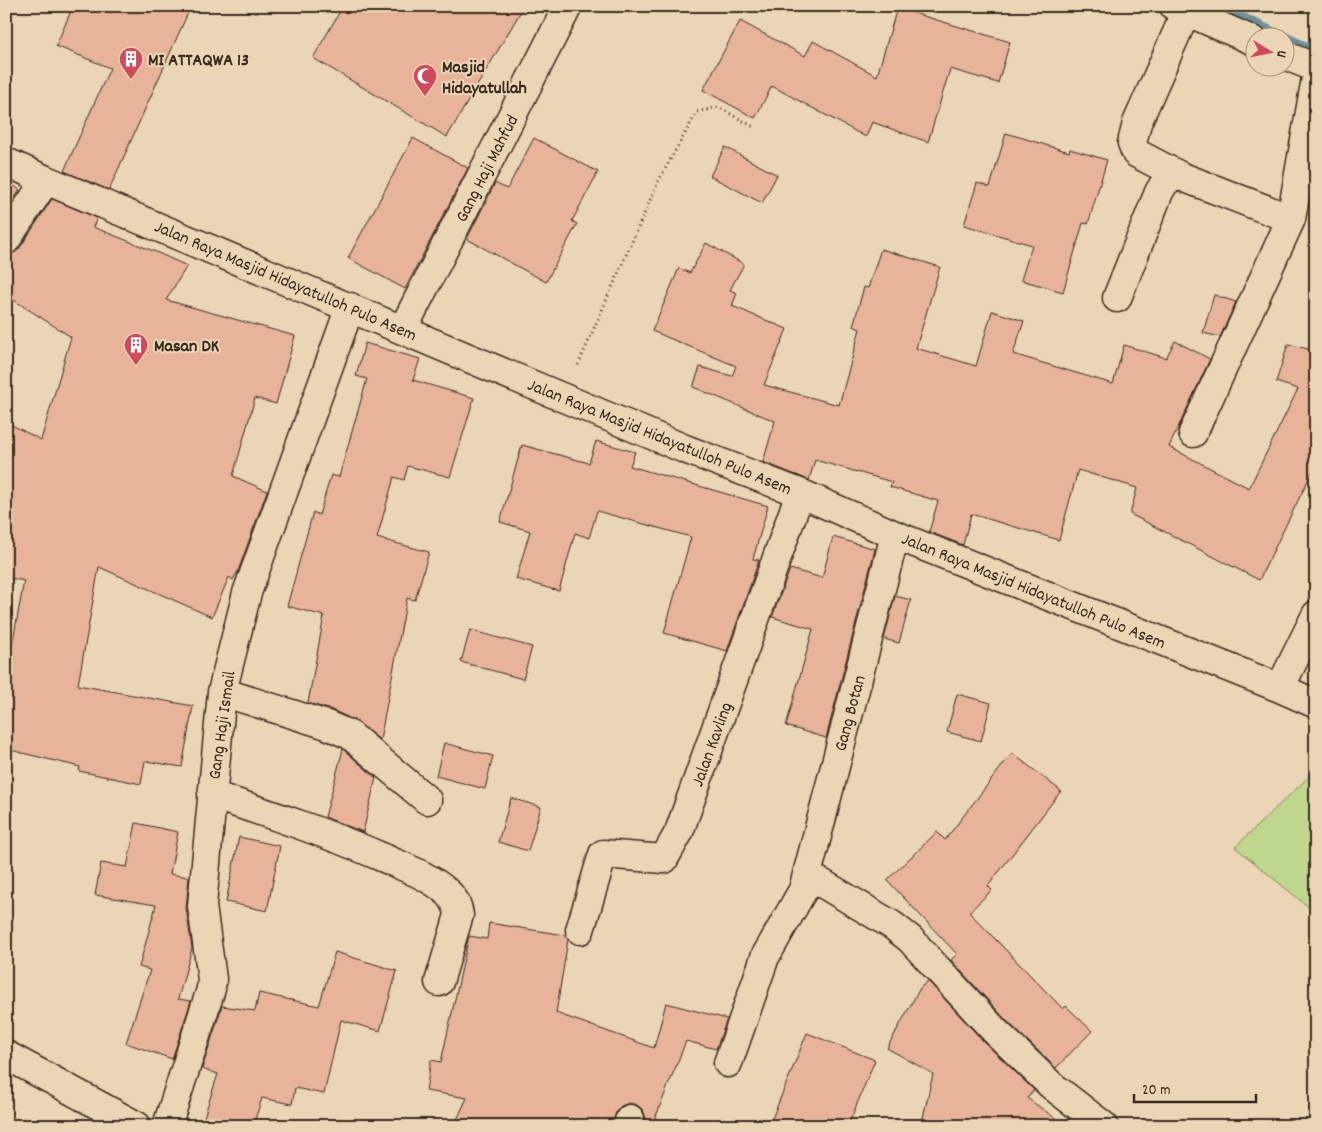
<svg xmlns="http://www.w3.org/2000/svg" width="1322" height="1132" font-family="Dekko,sans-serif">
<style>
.green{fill:#c0d88e;stroke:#7e8156}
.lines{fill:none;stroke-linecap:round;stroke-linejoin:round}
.stream{stroke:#6d929b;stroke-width:12}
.building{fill:#e7b499;stroke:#3b2a1e}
.minor-casing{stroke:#3b2a1e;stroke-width:31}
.path{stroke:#3b2a1e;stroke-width:3;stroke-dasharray:1 4;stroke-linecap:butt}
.minor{stroke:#ead6b4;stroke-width:28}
.labels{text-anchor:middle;stroke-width:4;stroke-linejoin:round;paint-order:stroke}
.poi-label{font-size:18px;font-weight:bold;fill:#3b2a1e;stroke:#ead6b4;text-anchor:start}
.street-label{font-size:18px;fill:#3b2a1e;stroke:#ead6b4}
</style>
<rect width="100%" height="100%" fill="#ead6b4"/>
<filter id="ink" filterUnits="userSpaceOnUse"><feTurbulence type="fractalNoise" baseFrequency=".02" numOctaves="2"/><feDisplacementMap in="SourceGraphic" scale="10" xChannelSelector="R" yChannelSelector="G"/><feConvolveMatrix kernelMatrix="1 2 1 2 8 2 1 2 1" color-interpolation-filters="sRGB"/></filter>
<g filter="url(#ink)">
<path class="green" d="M1316,770V913L1235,847Z"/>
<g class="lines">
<path class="stream" d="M1215,6L1283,38
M1284,38L1316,53"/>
</g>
<path class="building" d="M73,6H191L109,190L64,171L110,68L56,46Z
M343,6H524L447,137L313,58Z
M897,8L1010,42L998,83L950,69L928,142L872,122L866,137L772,86L755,118L703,90L740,21L805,56L813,41L877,76Z
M1006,133L1069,152L1070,149L1107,160L1088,224L1083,223L1063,292L1021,280L1032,245L964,225L977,183L990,187Z
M413,138L468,168L405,289L348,258Z
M534,138L598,172L572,221L577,224L546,282L467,239L495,183L507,189Z
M725,147L777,175L762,203L710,176Z
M6,180L20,190L6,211Z
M52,199L97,218L93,227L156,252L187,266L166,300L295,336L276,404L255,398L233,476L267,491L238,571L233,580L229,577L212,617L99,567L78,685L193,706L182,767L145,761L141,784L79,771L80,767L6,749V678L24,581L6,577V422L41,440L71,337L6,295V255L13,254L19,249Z
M706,243L744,264L730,290L737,293L732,306L787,329L764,385L839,405L860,329L853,326L864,287L868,288L881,249L940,267L916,348L976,366L992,311L1024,321L1013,354L1113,384L1124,345L1166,358L1175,341L1210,359L1169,447L1249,488L1298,389L1276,382L1288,344L1316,351V464L1259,580L1130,514L1137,488L1078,470L1059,540L971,514L963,545L929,532L938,501L890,487L892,482L815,460L809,480L763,462L775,421L693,387L700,367L732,376L736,366L652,331L679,268L690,273Z
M1214,295L1236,302L1220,337L1203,333Z
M365,343L420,359L413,380L474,398L450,477L408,466L404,480L394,477L377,538L429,552L415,600L407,598L380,740L356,721L332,710L308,703L324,616L287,606L313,512L319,515L331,475L339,477L367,379L356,376Z
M596,441L635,452L630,466L768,506L753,559L759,560L727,651L664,633L691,537L597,511L589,538L575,533L559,591L516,579L530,531L500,522L522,445L589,463Z
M833,537L875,549L826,738L786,726L813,629L772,617L790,569L822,578Z
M895,596L911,600L899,643L884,639Z
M470,630L532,647L523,679L461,662Z
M957,694L991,703L981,741L947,732Z
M444,743L493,756L485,789L436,776Z
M343,749L376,778L363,832L325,817Z
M1012,753L1061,791L988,886L992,890L969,912L1063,1009L1066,1006L1092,1031L1056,1068L1006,1020L951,960L957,954L887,880L937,832L945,840Z
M511,798L541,807L528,851L498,842Z
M136,823L178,832L170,874L189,877L186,908L192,948L178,999L191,1001L172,1059L126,1043L150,970L139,967L156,905L95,895L101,863L127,867Z
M239,837L280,846L267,911L226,902Z
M489,923L565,935L568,940L556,1013L654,1048L666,1003L727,1019L716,1049L686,1041L652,1126H644L646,1118L643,1110L637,1105L629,1103L621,1106L616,1112L612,1126H454L467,1098L426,1091L431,1060L441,1062L469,936L487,939Z
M335,952L397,971L380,1031L341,1020L324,1094L295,1088L292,1104L262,1098L253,1126H201L218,1074L202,1069L222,1006L255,1011L259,993L319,1006Z
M928,981L984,1042L1034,1090L1027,1098L1066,1126H921L933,1074L887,1048L920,988Z
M807,1033L875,1060L848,1126H769Z"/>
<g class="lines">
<defs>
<path id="minor" d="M1174,6L1254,41
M1284,55L1316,68
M6,162L46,180L685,449L800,493L895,535L1280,688L1316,704
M1180,176L1136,153L1132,143L1137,123L1186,12
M6,240L46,180
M1117,298L1159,192L1167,179L1180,176L1291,219
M403,329L568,6
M1193,433L1291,219L1316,78
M1280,688L1316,615
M222,692L327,725L350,735L427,800
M212,795C270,814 327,833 384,858C406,868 429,876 447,892C454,898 458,907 459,915L439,982
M803,890L895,535
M580,930L603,854L664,859L679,832L800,493
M6,1055L137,1126
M728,1063L765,957L803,890L811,883L820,882L892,925L910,939L995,1031L1051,1085L1104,1126
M167,1126L211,989L212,979L202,906L222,692L247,593L350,307
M627,1126L630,1119"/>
</defs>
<use href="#minor" class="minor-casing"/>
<path class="path" d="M578,365L659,180L697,112L718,107L754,127"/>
<use href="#minor" class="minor"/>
</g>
</g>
<defs>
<symbol id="building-pin" viewBox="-11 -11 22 30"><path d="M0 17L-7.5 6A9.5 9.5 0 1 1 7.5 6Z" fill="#d1495b" stroke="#ead6b4"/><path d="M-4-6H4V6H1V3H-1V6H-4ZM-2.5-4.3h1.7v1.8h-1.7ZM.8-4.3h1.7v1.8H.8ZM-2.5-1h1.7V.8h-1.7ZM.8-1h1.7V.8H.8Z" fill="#fff"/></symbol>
<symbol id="mosque-pin" viewBox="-11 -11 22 30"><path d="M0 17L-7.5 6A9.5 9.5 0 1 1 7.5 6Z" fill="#d1495b" stroke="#ead6b4"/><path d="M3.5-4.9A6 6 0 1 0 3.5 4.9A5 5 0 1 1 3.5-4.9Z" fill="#fff"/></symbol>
</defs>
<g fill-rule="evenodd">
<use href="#building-pin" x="117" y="45" width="28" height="38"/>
<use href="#mosque-pin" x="411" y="62" width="28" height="38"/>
<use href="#building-pin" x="122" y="331" width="28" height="38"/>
</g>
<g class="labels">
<g class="poi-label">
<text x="148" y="65">MI ATTAQWA 13</text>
<text x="442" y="72">Masjid<tspan x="442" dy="21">Hidayatullah</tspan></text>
<text x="154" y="351">Masan DK</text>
</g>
<g class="street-label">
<text transform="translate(486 168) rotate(-63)" y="6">Gang Haji Mahfud</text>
<text transform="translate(286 280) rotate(23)" y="6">Jalan Raya Masjid Hidayatulloh Pulo Asem</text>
<text transform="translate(660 436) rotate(22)" y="6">Jalan Raya Masjid Hidayatulloh Pulo Asem</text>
<text transform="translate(1034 590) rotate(22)" y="6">Jalan Raya Masjid Hidayatulloh Pulo Asem</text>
<text transform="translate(849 713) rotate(-75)" y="6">Gang Botan</text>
<text transform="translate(221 725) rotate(-82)" y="6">Gang Haji Ismail</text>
<text transform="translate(711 744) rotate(-70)" y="6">Jalan Kavling</text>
</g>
</g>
<rect width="1322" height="1132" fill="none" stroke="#ead6b4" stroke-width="25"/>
<rect x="12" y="12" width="1297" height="1107" fill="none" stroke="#3b2a1e" stroke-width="2" filter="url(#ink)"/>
<g transform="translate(1270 52) rotate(100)"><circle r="24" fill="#ead6b4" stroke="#a49178"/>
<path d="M0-4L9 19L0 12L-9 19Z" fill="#d1495b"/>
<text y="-8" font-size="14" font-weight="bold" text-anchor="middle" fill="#3b2a1e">U</text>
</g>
<path d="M1134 1094v8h122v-8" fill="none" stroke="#3b2a1e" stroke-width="2.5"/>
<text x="1142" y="1094" font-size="15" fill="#3b2a1e" stroke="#ead6b4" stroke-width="4" paint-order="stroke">20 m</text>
</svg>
